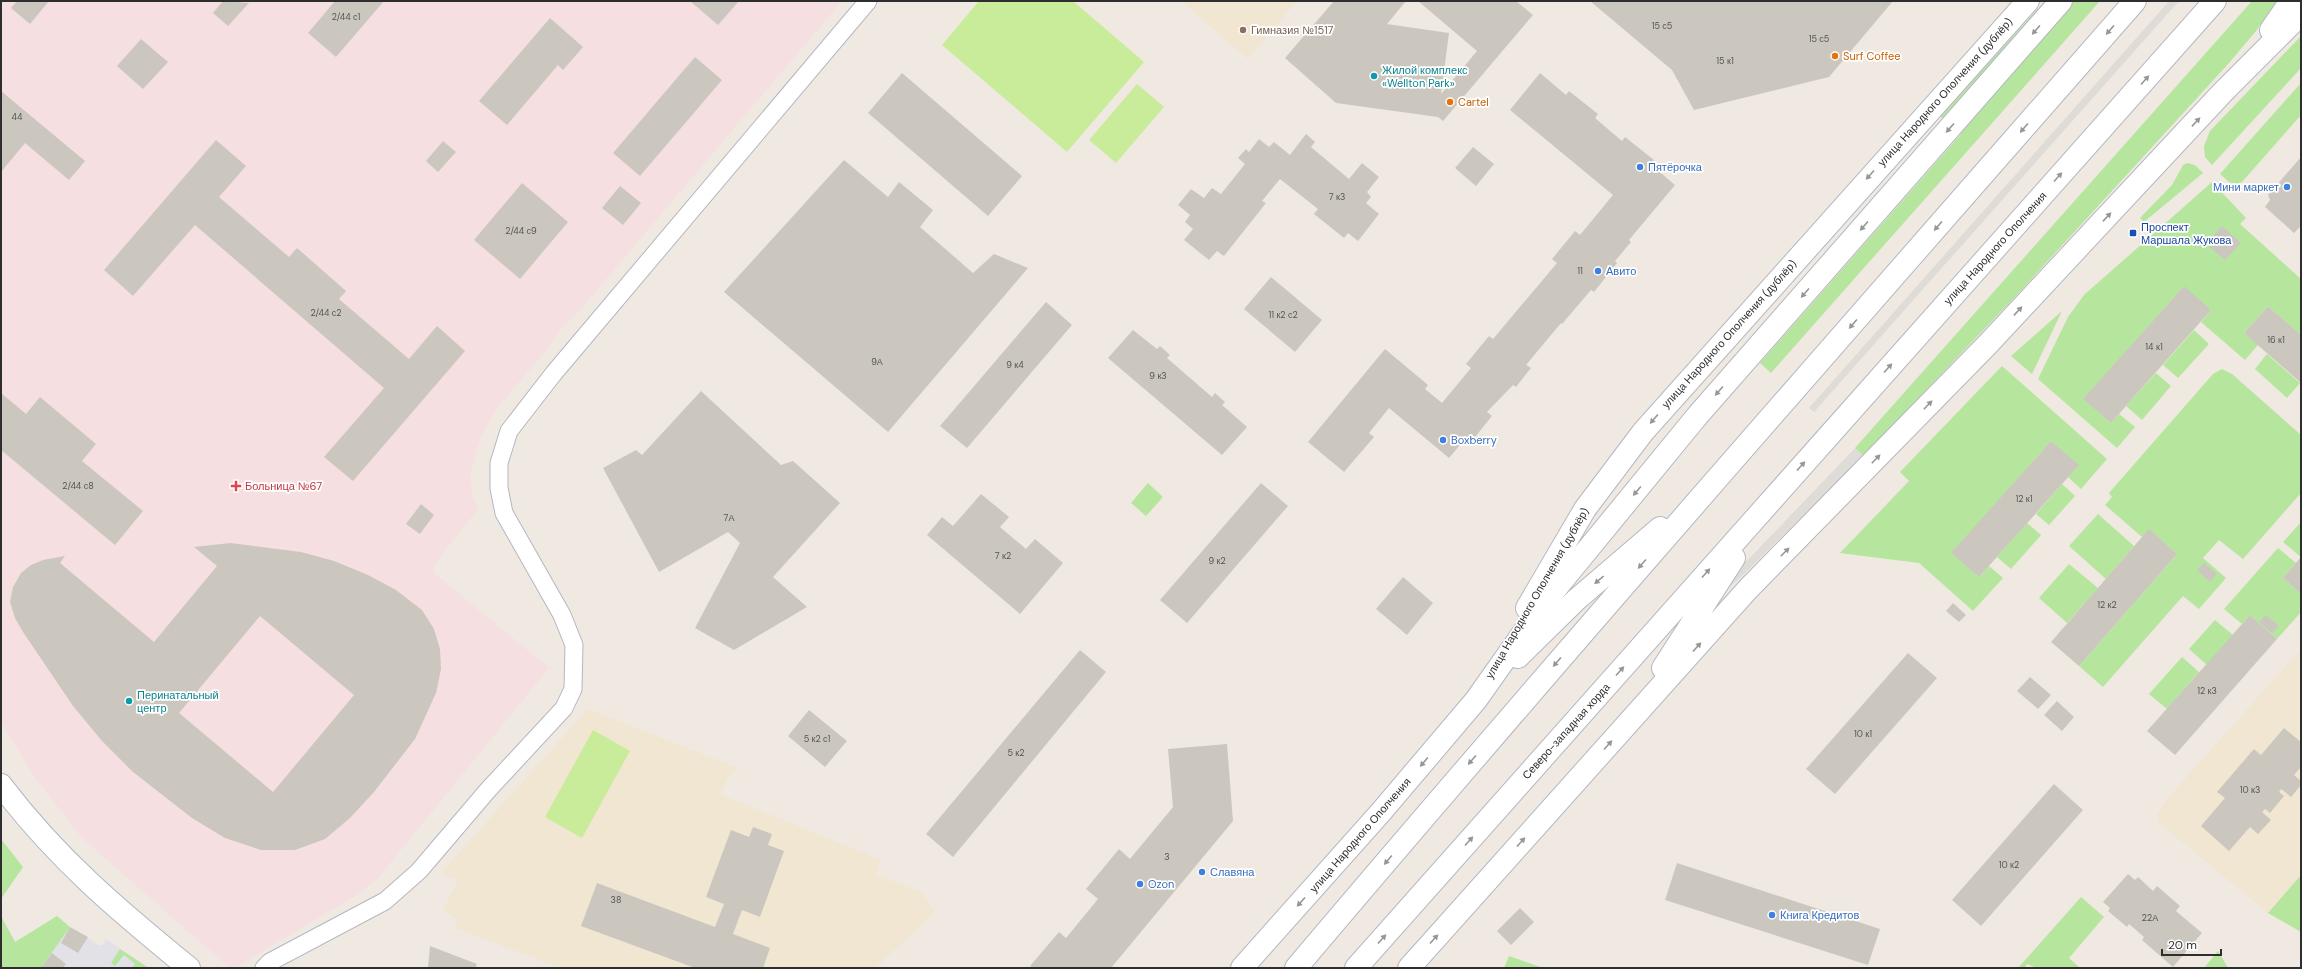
<svg xmlns="http://www.w3.org/2000/svg" width="2302" height="969" font-family="'DM Sans',sans-serif">
<style>
.industrial{fill:#e3e1e8}
.education{fill:#f0e6d1}
.medical{fill:#f5dfe0}
.green{fill:#b6e59e}
.pitch{fill:#c9ec9a}
.plaza{fill:#dfdcd8}
.building{fill:#cbc7bf;fill-rule:evenodd}
.lines{fill:none;stroke-linecap:round;stroke-linejoin:round}
.minor-casing{stroke:#b4b7c1;stroke-width:19}
.tertiary-casing{stroke:#b4b7c1;stroke-width:24}
.secondary-casing{stroke:#b4b7c1;stroke-width:24}
.minor{stroke:#fff;stroke-width:17}
.tertiary{stroke:#fff;stroke-width:22}
.secondary{stroke:#fff;stroke-width:22}
.oneway{fill:#969696}
.education-dot{fill:#8d6e63;stroke:#fff;stroke-width:1.5}
.food-dot{fill:#e8710a;stroke:#fff;stroke-width:1.5}
.culture-dot{fill:#0f9aa8;stroke:#fff;stroke-width:1.5}
.shop-dot{fill:#3f7fe0;stroke:#fff;stroke-width:1.5}
.transit-dot{fill:#1a4fb4;stroke:#fff;stroke-width:1.5}
.health-dot{fill:#e0444e;stroke:#fff;stroke-width:1.5}
.labels{text-anchor:middle;stroke-width:3.5;stroke-linejoin:round;paint-order:stroke}
.number-label{font-size:9px;fill:#555452}
.education-label{font-size:11px;fill:#785e54;stroke:#fff;text-anchor:start}
.food-label{font-size:11px;fill:#c56008;stroke:#fff;text-anchor:start}
.culture-label{font-size:11px;fill:#0d838f;stroke:#fff;text-anchor:start}
.street-label{font-size:11px;fill:#2e2e2e;stroke:#fff}
.shop-label{font-size:11px;fill:#366cbe;stroke:#fff;text-anchor:start}
.transit-label{font-size:11px;fill:#164399;stroke:#fff;text-anchor:start}
.health-label{font-size:11px;fill:#be3a42;stroke:#fff;text-anchor:start}
</style>
<rect width="100%" height="100%" fill="#efe9e1"/>
<path class="industrial" d="M70,927L99,945H103L106,939L149,968H41Z"/>
<path class="education" d="M1181,1H1297L1248,59Z
M2301,649V875L2268,913L2158,822L2157,815L2167,799Z
M588,709L738,768L728,778L720,794L881,860L876,874L922,893L935,912L875,968H561L455,928L458,920L443,910L458,880L441,873Z"/>
<path class="medical" d="M1,1H842L586,303L561,329L548,348L497,408L481,436L470,474L473,497L478,509L436,562L433,572L549,668L378,878L357,895L234,968H230L82,838L34,776L1,722Z"/>
<path class="green" d="M2045,1H2100L1771,373L1760,363L1961,134L1940,116Z
M2252,1H2277L2256,31L2229,63L2014,298L1863,456L1855,448Z
M2301,36V68L2212,165L2205,157L2204,146L2210,131Z
M2301,83V115L2242,182L2236,185L2230,183L2220,174Z
M2187,163L2195,165L2203,173L2144,222L2140,218L2172,185L2183,165Z
M2212,182L2246,218L2240,224L2301,279V335L2268,306L2244,333L2258,345L2245,360L2201,322L2211,310L2183,287L2084,399L2111,423L2119,414L2135,427L2117,448L2038,379L2068,317L2084,295Z
M2062,311L2032,374L2011,356Z
M2194,330L2209,344L2178,378L2163,365Z
M2267,354L2300,383L2287,398L2255,369Z
M2002,366L2107,459L2081,489L2068,477L2078,465L2051,441L1952,553L1979,577L1989,566L2003,578L1973,611L1919,563L1840,553L1909,481L1900,472Z
M2222,369L2232,374L2301,435V493L2243,559L2219,540L2203,558L2226,578L2199,609L2183,596L2103,687L2079,666L2177,554L2149,530L2142,537L2105,505L2112,497L2109,493L2213,374Z
M2156,373L2171,386L2142,420L2126,406Z
M1148,483L1163,497L1146,516L1131,503Z
M2062,484L2075,496L2049,525L2036,514Z
M2098,514L2134,546L2106,579L2069,546Z
M2301,522V557L2283,542Z
M2027,523L2041,535L2011,569L1997,557Z
M2278,548L2296,563L2283,578L2301,594V612L2277,639L2250,615L2242,624L2224,609Z
M2069,564L2098,588L2067,623L2039,598Z
M2215,620L2233,635L2207,665L2189,649Z
M2182,657L2199,672L2167,709L2149,694Z
M1,839L23,867L1,899Z
M2301,875V932L2268,913Z
M2081,897L2104,917L2069,958L2080,968H2037L2027,964L2025,968H2018Z
M1,916L15,942L57,916L70,927L41,968H1Z
M120,949L147,967L149,968H132L135,964L124,955L115,966L111,963Z
M2218,951L2228,968H2204Z
M1509,956L1543,968H1504Z"/>
<path class="pitch" d="M979,1H1073L1144,62L1067,152L942,45Z
M1137,84L1164,107L1116,163L1089,140Z
M593,730L630,751L582,838L545,817Z"/>
<path class="plaza" d="M2169,1H2179L1814,412L1809,408Z
M1855,448L1863,456L1741,577L1725,591L1721,588Z"/>
<path class="building" d="M17,1H49L30,24L11,8Z
M223,1L249,3L228,26L213,13Z
M335,1H384L336,57L308,33Z
M690,1H739L718,25Z
M1334,1H1406L1387,24L1449,33L1441,94L1477,51L1418,1H1516L1533,15L1443,121L1438,117L1336,103L1285,58Z
M1590,1H1893L1829,77L1694,110L1672,70Z
M550,18L583,47L563,70L558,65L507,125L479,101Z
M141,39L168,62L143,89L117,66Z
M695,57L722,80L640,176L613,153Z
M902,73L1022,176L988,216L868,113Z
M1540,73L1566,95L1569,91L1598,114L1595,118L1622,141L1625,137L1654,160L1650,164L1675,185L1629,240L1631,242L1615,261L1617,263L1594,292L1591,290L1562,324L1561,323L1526,365L1531,368L1516,387L1513,385L1487,412L1492,416L1471,442L1466,438L1449,458L1389,408L1369,433L1374,437L1344,472L1308,442L1385,349L1428,385L1425,389L1442,403L1471,368L1466,364L1489,336L1493,339L1557,263L1552,259L1575,231L1580,235L1613,195L1510,110Z
M1,91L85,161L69,180L25,143L1,172Z
M1306,134L1315,142L1311,147L1349,179L1362,163L1379,177L1367,192L1371,197L1366,203L1379,214L1358,241L1348,233L1344,238L1314,214L1318,209L1280,179L1262,201L1266,203L1224,256L1217,251L1209,260L1184,240L1193,229L1185,222L1190,215L1178,205L1191,189L1204,198L1212,188L1221,194L1245,164L1238,158L1246,149L1249,152L1259,139L1269,147L1274,142L1290,155Z
M216,140L246,166L219,197L289,257L297,248L321,269L346,291L339,299L409,359L437,326L465,351L353,481L324,457L384,388L195,225L133,296L104,270Z
M443,141L456,152L438,172L426,161Z
M1473,147L1494,164L1476,186L1455,168Z
M2301,157V226L2294,233L2265,207L2270,200L2268,195Z
M844,160L888,197L899,182L933,210L920,227L973,273L994,254L1028,268L888,432L724,292Z
M522,183L568,222L520,279L474,240Z
M620,186L641,203L623,225L602,208Z
M2222,226L2241,243L2225,260L2206,244Z
M1271,277L1322,320L1295,352L1244,309Z
M2184,286L2211,310L2111,423L2083,399Z
M1046,302L1072,325L967,448L940,426Z
M2268,306L2301,335V383L2244,333Z
M1133,330L1157,349L1160,346L1170,355L1167,358L1212,397L1215,393L1225,402L1222,405L1247,427L1222,455L1108,358Z
M701,391L781,465L793,461L840,503L773,577L807,607L734,650L695,628L740,543L728,532L659,572L603,468L636,450L642,455Z
M1,393L26,414L40,397L96,444L82,461L143,511L115,545L1,450Z
M2051,441L2079,465L1979,577L1951,553Z
M1261,483L1288,506L1187,623L1160,600Z
M981,494L1009,517L1000,527L1026,549L1035,539L1063,563L1020,614L927,535L942,517L953,526Z
M421,504L434,515L420,534L406,524Z
M2149,529L2177,554L2079,666L2051,642Z
M230,543L301,552L334,561L368,575L396,590L422,610L434,629L440,649L441,669L436,693L415,739L374,792L350,818L325,839L295,850H261L225,838L192,818L133,772L102,741L73,706L23,632L15,618L10,602L13,587L21,573L31,565L43,560L65,556L60,563L154,642L217,566L194,547ZM260,616L354,695L273,792L179,713Z
M2301,557V594L2283,578Z
M2204,563L2217,574L2210,582L2197,570Z
M1403,577L1433,603L1407,635L1376,609Z
M1953,603L1966,615L1959,622L1946,611Z
M2250,615L2277,639L2175,755L2147,731Z
M2266,615L2279,626L2272,633L2259,622Z
M1080,650L1106,672L953,857L926,834Z
M1908,653L1937,678L1835,794L1806,769Z
M2030,677L2051,695L2038,709L2017,691Z
M2057,701L2074,717L2062,731L2044,715Z
M809,710L847,741L825,767L788,736Z
M2284,728L2301,742V767L2294,775L2301,781V785L2291,797L2281,789L2279,792L2284,796L2270,813L2265,809L2262,812L2271,820L2258,834L2250,827L2229,851L2201,826L2225,798L2217,792L2254,749L2261,755Z
M1227,744L1233,821L1111,968H1033L1030,966L1059,932L1066,938L1098,899L1086,889L1119,849L1130,859L1173,807L1168,749Z
M2054,784L2083,810L1981,926L1952,900Z
M753,827L772,834L768,845L784,851L760,917L742,910L733,934L770,948L763,968H695L581,926L597,883L715,927L724,904L706,897L731,830L749,837Z
M1677,863L1880,929L1868,965L1665,900Z
M2128,874L2135,880L2138,877L2153,891L2157,886L2180,906L2176,911L2202,933L2173,967L2142,940L2144,937L2129,924L2127,927L2108,911L2110,908L2103,902Z
M1520,908L1534,922L1511,945L1497,931Z
M70,927L88,937L78,953L61,943Z
M430,946L477,964L475,968H428Z
M52,953L66,964L63,968H41Z"/>
<g class="lines">
<defs>
<path id="minor" d="M264,968L270,962L385,901L419,871L488,790L564,708L573,689L574,645L562,615L504,513L499,488V463L509,431L554,373L868,1"/>
<path id="tertiary" d="M1,785C56,858 119,911 189,968"/>
<path id="secondary" d="M2271,30L2291,1
M1527,608L1585,509L1643,432L2028,1
M1518,657L1576,600L1660,528
M1663,668L1734,558
M1242,968L1381,812L1476,700L1548,598L1698,415L2061,1
M1296,968C1572,642 1854,322 2135,1
M1356,968L2215,1
M1409,968L1748,589L1988,344L2223,92L2301,14"/>
</defs>
<use href="#minor" class="minor-casing"/>
<use href="#tertiary" class="tertiary-casing"/>
<use href="#secondary" class="secondary-casing"/>
<use href="#minor" class="minor"/>
<use href="#tertiary" class="tertiary"/>
<use href="#secondary" class="secondary"/>
</g>
<defs><path id="oneway-solid" d="M-6-.8H1V-3.2L6.5 0L1 3.2V.8H-6Z"/></defs>
<g class="oneway">
<use href="#oneway-solid" transform="translate(2036 30) rotate(131)"/>
<use href="#oneway-solid" transform="translate(2110 30) rotate(131)"/>
<use href="#oneway-solid" transform="translate(2145 80) rotate(-48)"/>
<use href="#oneway-solid" transform="translate(2196 122) rotate(-47)"/>
<use href="#oneway-solid" transform="translate(1950 128) rotate(131)"/>
<use href="#oneway-solid" transform="translate(2024 128) rotate(131)"/>
<use href="#oneway-solid" transform="translate(1870 175) rotate(132)"/>
<use href="#oneway-solid" transform="translate(2058 177) rotate(-48)"/>
<use href="#oneway-solid" transform="translate(2107 217) rotate(-47)"/>
<use href="#oneway-solid" transform="translate(1864 226) rotate(131)"/>
<use href="#oneway-solid" transform="translate(1938 226) rotate(131)"/>
<use href="#oneway-solid" transform="translate(1805 293) rotate(131)"/>
<use href="#oneway-solid" transform="translate(2018 311) rotate(-47)"/>
<use href="#oneway-solid" transform="translate(1853 324) rotate(131)"/>
<use href="#oneway-solid" transform="translate(1888 368) rotate(-48)"/>
<use href="#oneway-solid" transform="translate(1719 391) rotate(131)"/>
<use href="#oneway-solid" transform="translate(1928 405) rotate(-46)"/>
<use href="#oneway-solid" transform="translate(1654 419) rotate(131)"/>
<use href="#oneway-solid" transform="translate(1876 459) rotate(-46)"/>
<use href="#oneway-solid" transform="translate(1801 466) rotate(-48)"/>
<use href="#oneway-solid" transform="translate(1637 491) rotate(130)"/>
<use href="#oneway-solid" transform="translate(1785 552) rotate(-45)"/>
<use href="#oneway-solid" transform="translate(1642 564) rotate(131)"/>
<use href="#oneway-solid" transform="translate(1706 573) rotate(-48)"/>
<use href="#oneway-solid" transform="translate(1599 580) rotate(139)"/>
<use href="#oneway-solid" transform="translate(1697 647) rotate(-48)"/>
<use href="#oneway-solid" transform="translate(1557 662) rotate(131)"/>
<use href="#oneway-solid" transform="translate(1620 671) rotate(-48)"/>
<use href="#oneway-solid" transform="translate(1608 745) rotate(-48)"/>
<use href="#oneway-solid" transform="translate(1472 760) rotate(131)"/>
<use href="#oneway-solid" transform="translate(1424 762) rotate(130)"/>
<use href="#oneway-solid" transform="translate(1469 841) rotate(-48)"/>
<use href="#oneway-solid" transform="translate(1521 842) rotate(-48)"/>
<use href="#oneway-solid" transform="translate(1388 860) rotate(130)"/>
<use href="#oneway-solid" transform="translate(1301 902) rotate(132)"/>
<use href="#oneway-solid" transform="translate(1382 939) rotate(-48)"/>
<use href="#oneway-solid" transform="translate(1434 939) rotate(-48)"/>
</g>
<circle class="education-dot" cx="1243" cy="30" r="4"/>
<g class="food-dot">
<circle cx="1835" cy="56" r="4"/>
<circle cx="1450" cy="102" r="4"/>
</g>
<g class="culture-dot">
<circle cx="1374" cy="76" r="4"/>
<circle cx="129" cy="701" r="4"/>
</g>
<g class="shop-dot">
<circle cx="1640" cy="167" r="4"/>
<circle cx="2287" cy="187" r="4"/>
<circle cx="1598" cy="271" r="4"/>
<circle cx="1443" cy="440" r="4"/>
<circle cx="1202" cy="872" r="4"/>
<circle cx="1140" cy="884" r="4"/>
<circle cx="1772" cy="915" r="4"/>
</g>
<rect class="transit-dot" x="2129" y="229" width="8" height="8" rx="2"/>
<path class="health-dot" d="M234 480h4v4h4v4h-4v4h-4v-4h-4v-4h4z"/>
<g class="labels">
<g class="number-label">
<text x="346" y="20">2/44 с1</text>
<text x="1662" y="29">15 с5</text>
<text x="1819" y="42">15 с5</text>
<text x="1725" y="64">15 к1</text>
<text x="17" y="120">44</text>
<text x="1337" y="200">7 к3</text>
<text x="521" y="234">2/44 с9</text>
<text x="1580" y="274">11</text>
<text x="326" y="316">2/44 с2</text>
<text x="1283" y="318">11 к2 с2</text>
<text x="2276" y="343">16 к1</text>
<text x="2154" y="350">14 к1</text>
<text x="877" y="365">9А</text>
<text x="1015" y="368">9 к4</text>
<text x="1158" y="379">9 к3</text>
<text x="78" y="489">2/44 с8</text>
<text x="2024" y="502">12 к1</text>
<text x="729" y="521">7А</text>
<text x="1003" y="559">7 к2</text>
<text x="1217" y="564">9 к2</text>
<text x="2107" y="608">12 к2</text>
<text x="2207" y="694">12 к3</text>
<text x="1863" y="737">10 к1</text>
<text x="817" y="742">5 к2 с1</text>
<text x="1016" y="756">5 к2</text>
<text x="2250" y="793">10 к3</text>
<text x="1167" y="860">3</text>
<text x="2009" y="868">10 к2</text>
<text x="616" y="903">38</text>
<text x="2150" y="921">22А</text>
</g>
<g class="education-label">
<text x="1251" y="34">Гимназия №1517</text>
</g>
<g class="food-label">
<text x="1843" y="60">Surf Coffee</text>
<text x="1458" y="106">Cartel</text>
</g>
<g class="culture-label">
<text x="1382" y="74">Жилой комплекс<tspan x="1382" dy="13">«Wellton Park»</tspan></text>
<text x="137" y="699">Перинатальный<tspan x="137" dy="13">центр</tspan></text>
</g>
<g class="street-label">
<text transform="translate(1945 92) rotate(-48)" y="4">улица Народного Ополчения (дублёр)</text>
<text transform="translate(1995 248) rotate(-48)" y="4">улица Народного Ополчения</text>
<text transform="translate(1729 334) rotate(-48)" y="4">улица Народного Ополчения (дублёр)</text>
<text transform="translate(1537 593) rotate(-60)" y="4">улица Народного Ополчения (дублёр)</text>
<text transform="translate(1566 731) rotate(-48)" y="4">Северо-западная хорда</text>
<text transform="translate(1360 835) rotate(-49)" y="4">улица Народного Ополчения</text>
</g>
<g class="shop-label">
<text x="1648" y="171">Пятёрочка</text>
<text x="2279" y="191" text-anchor="end">Мини маркет</text>
<text x="1606" y="275">Авито</text>
<text x="1451" y="444">Boxberry</text>
<text x="1210" y="876">Славяна</text>
<text x="1148" y="888">Ozon</text>
<text x="1780" y="919">Книга Кредитов</text>
</g>
<g class="transit-label">
<text x="2141" y="231">Проспект<tspan x="2141" dy="13">Маршала Жукова</tspan></text>
</g>
<g class="health-label">
<text x="245" y="490">Больница №67</text>
</g>
</g>
<rect width="2302" height="969" fill="none" stroke="#2e2e2e" stroke-width="4"/>
<path d="M2162 949v6h59v-6" fill="none" stroke="#2e2e2e" stroke-width="2"/>
<text x="2168" y="949" font-size="12" fill="#2e2e2e" stroke="#ffffff" stroke-width="3" paint-order="stroke">20 m</text>
</svg>
